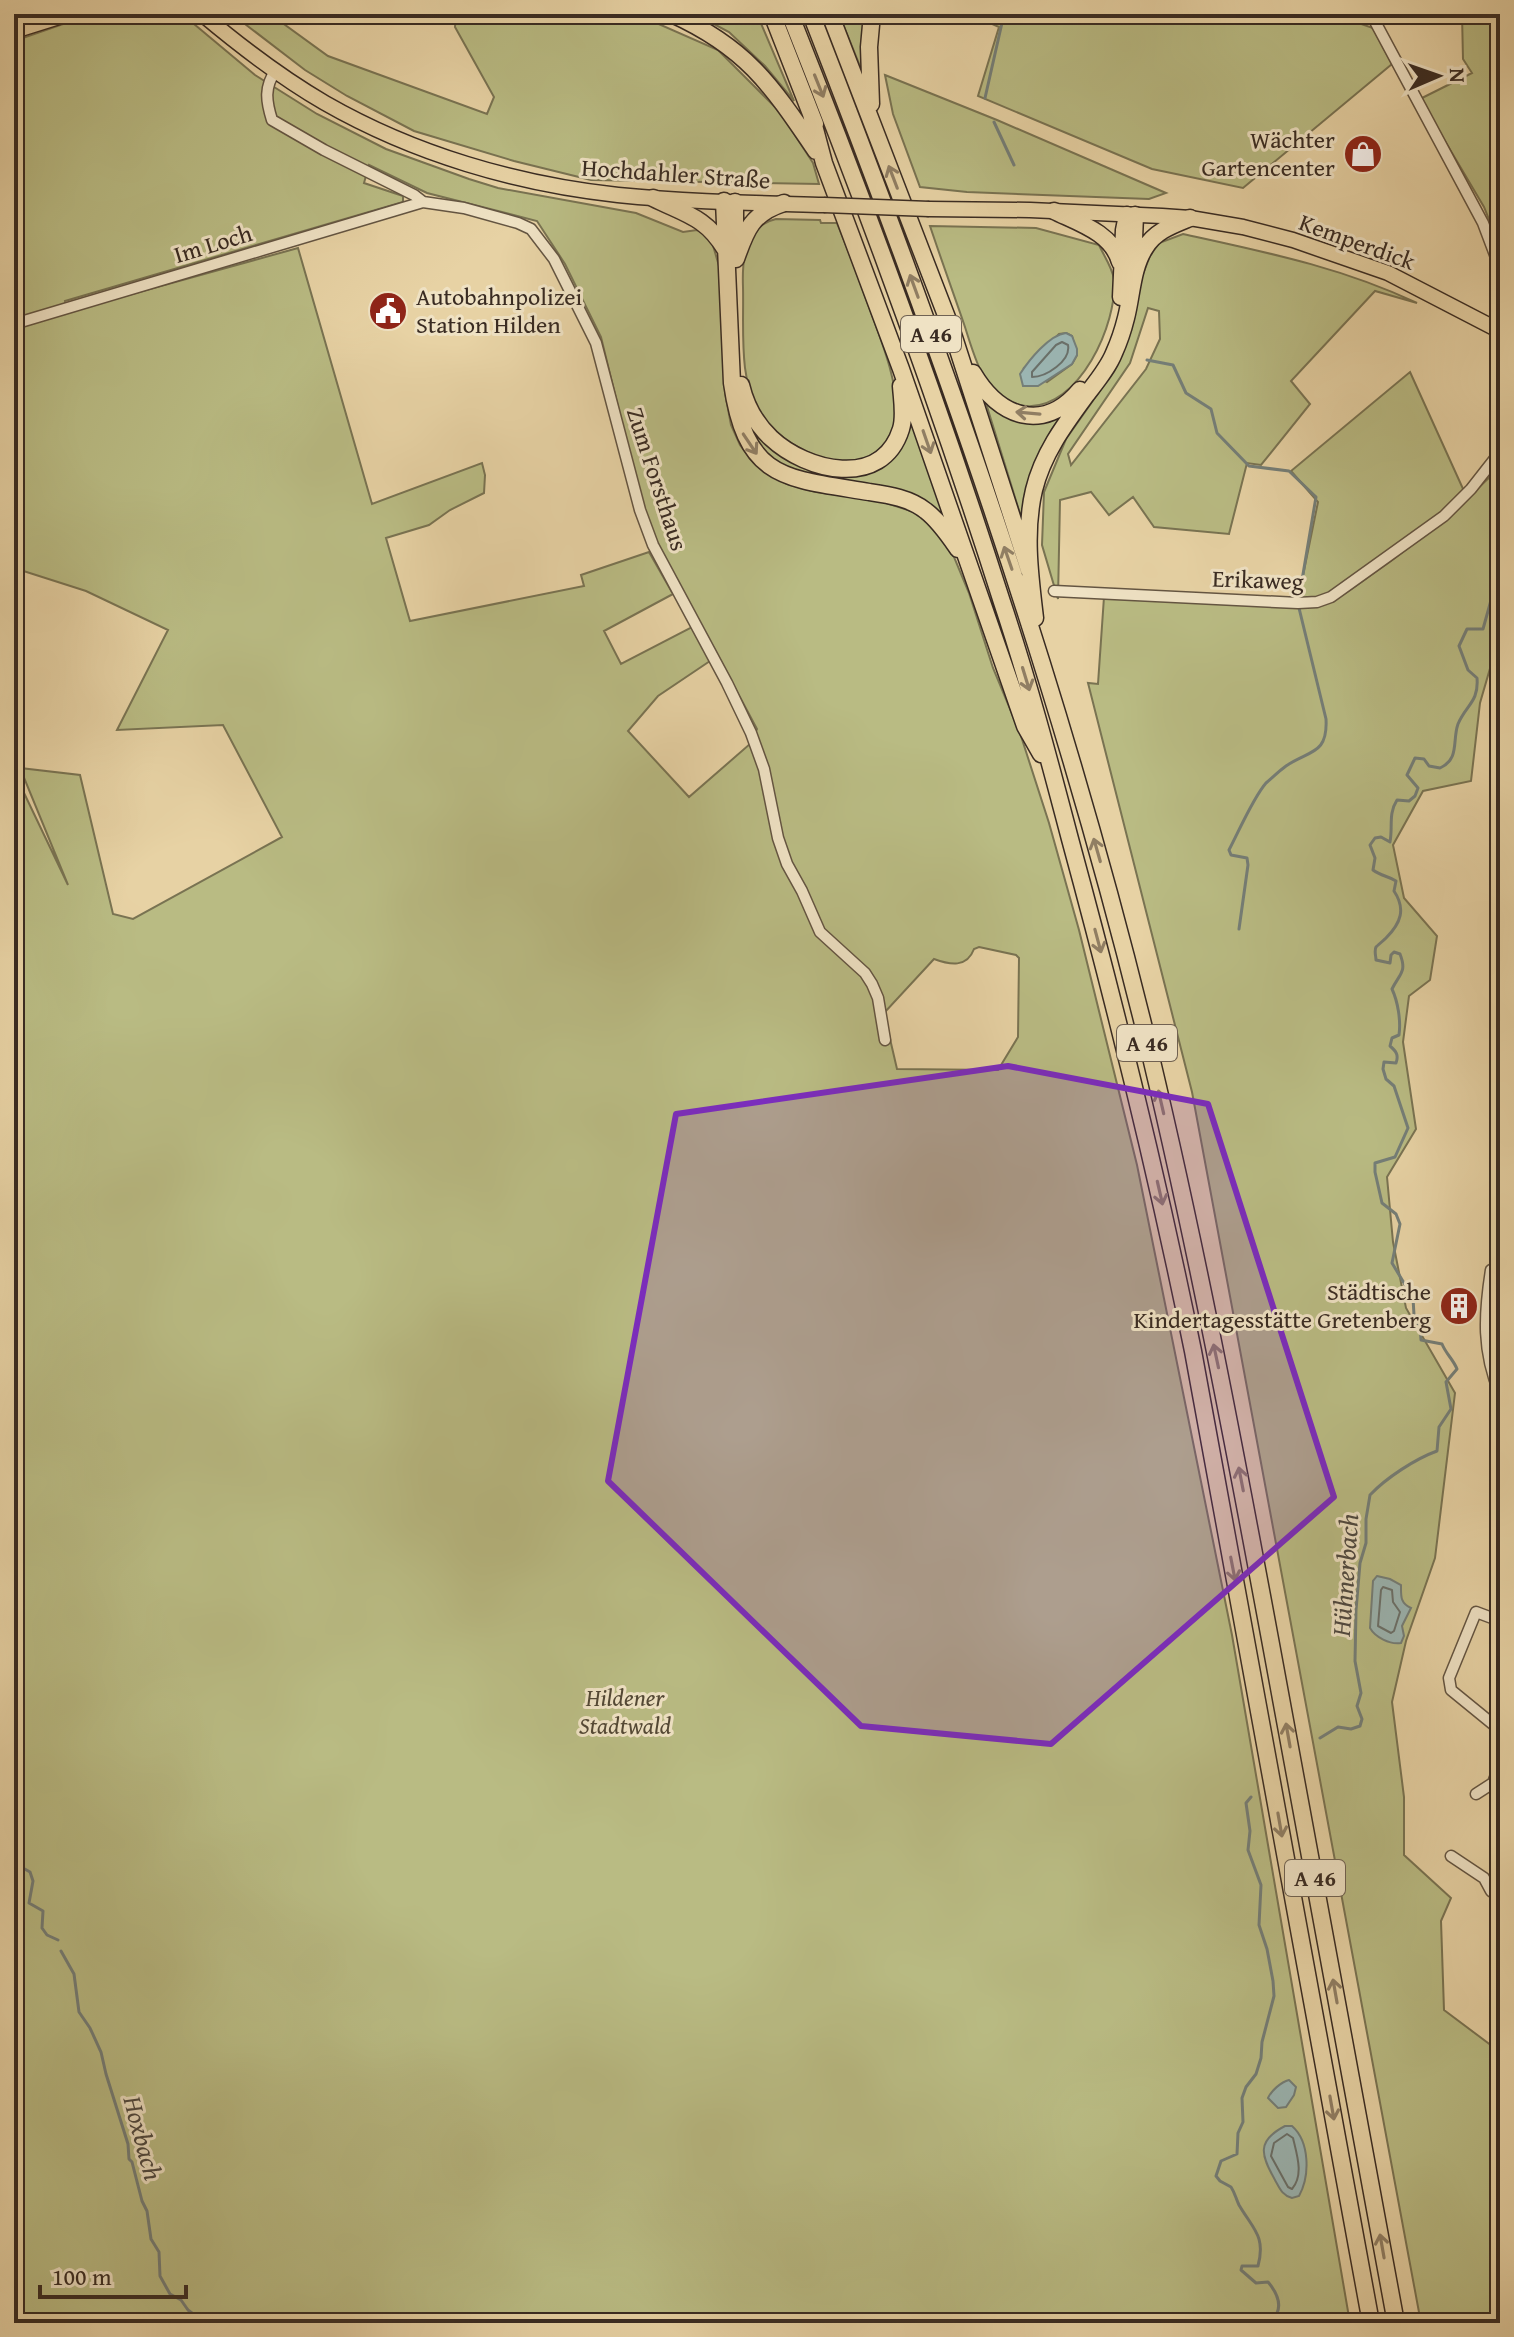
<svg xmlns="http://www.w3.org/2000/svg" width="1514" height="2337" font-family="'Gentium Book Plus',serif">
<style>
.green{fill:#b9bb83;stroke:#797352;stroke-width:2;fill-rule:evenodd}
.water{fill:#9bb5b2;stroke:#747e78;stroke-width:2}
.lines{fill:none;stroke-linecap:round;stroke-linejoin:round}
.shore{stroke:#6a706a;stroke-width:2}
.stream{stroke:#747e78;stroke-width:3}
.minor-casing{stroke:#645542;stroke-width:13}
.major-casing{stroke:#392b22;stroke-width:17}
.highway-casing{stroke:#392b22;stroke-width:19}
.minor{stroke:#efe2c4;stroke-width:10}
.major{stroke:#e7d2a4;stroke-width:14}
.highway{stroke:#e7d2a4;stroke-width:16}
.major-bridge-casing{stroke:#392b22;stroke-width:17;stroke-linecap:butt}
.major-bridge{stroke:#e7d2a4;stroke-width:14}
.oneway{stroke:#907e63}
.marked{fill:#7b2cbf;fill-opacity:0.2;stroke:#7b2cbf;stroke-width:6;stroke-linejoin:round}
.labels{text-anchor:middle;stroke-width:6;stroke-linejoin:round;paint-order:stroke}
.shield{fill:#efe2c4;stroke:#706253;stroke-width:2}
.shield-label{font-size:22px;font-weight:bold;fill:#392b22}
.poi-label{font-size:24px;fill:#392b22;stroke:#efe2c4;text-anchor:end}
.street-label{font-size:24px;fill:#392b22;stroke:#efe2c4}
.park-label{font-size:24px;font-style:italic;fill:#534835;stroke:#efe2c4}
.water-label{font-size:26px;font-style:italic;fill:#4d473f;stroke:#efe2c4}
</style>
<rect width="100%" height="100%" fill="#e7d2a4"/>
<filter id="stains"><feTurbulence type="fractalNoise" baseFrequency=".0025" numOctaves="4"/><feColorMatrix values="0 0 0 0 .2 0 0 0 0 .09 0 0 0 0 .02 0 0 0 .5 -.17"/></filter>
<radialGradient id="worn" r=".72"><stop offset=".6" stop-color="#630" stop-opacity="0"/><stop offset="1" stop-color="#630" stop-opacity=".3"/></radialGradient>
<path class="green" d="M92,14H182L255,75L317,114L386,149L469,179L498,188L636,213L683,232L697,230L706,234L712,242L719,266L725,393L731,425L740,445L754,463L770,475L787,484L816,492L877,500L920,514L947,540L969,593L993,668L1020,733L1049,823L1079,930L1137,1165L1232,1635L1350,2323H14V772L68,885L20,768L80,775L113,914L133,919L282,837L223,725L117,730L168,630L86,591L14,568V41ZM369,165L427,193L537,221L565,264L601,337L638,489L657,549L718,656L757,729L750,744L689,797L628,731L658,696L710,661L692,627L621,664L604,631L673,594L649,552L581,575L584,586L410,621L386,538L429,525L450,510L484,493L485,475L482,463L372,504L298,248L67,312L65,301L403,202V196L364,183ZM979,947L1016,955L1019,958L1018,1037L998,1070L897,1069L884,1013L934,959C950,965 967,968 974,949Z
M232,14H270L328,56L487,114L494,97L455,27L456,14H636L718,50L780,112L813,163L819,184L591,180L514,161L414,131L347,96L305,70Z
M695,14H757L794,101L765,66L729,32Z
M839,14H864V76Z
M970,14H1196C1211,21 1230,21 1245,14H1356L1361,24L1373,28L1392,64L1243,188L1152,169L978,96L999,27Z
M1462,14H1500V247L1484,207L1420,99L1472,73L1463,59Z
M885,75L997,120L1166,193L1149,199L967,192L920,187L893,114Z
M776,219L820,220L821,223H837C847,247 856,271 865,296C877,330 900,382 896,419C895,427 891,434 886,441C858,480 803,456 774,430C770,427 764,423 761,418C738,381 744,329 743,287C742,260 744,226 776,219Z
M930,226L1036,228L1099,245C1104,256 1112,267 1114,279C1118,323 1079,410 1026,406C1011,405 994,394 986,381C976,365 970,342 964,324C953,292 941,259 930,226ZM1066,333L1072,336L1077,355L1072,364L1047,382L1024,368L1059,334Z
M1183,234C1265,252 1341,267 1417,303L1375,291L1291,381L1310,404L1261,465L1247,463L1229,534L1154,527L1133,497L1109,515L1091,492L1060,500L1058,599L1042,545L1044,492L1066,439L1099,392L1117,359L1138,287L1150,256L1159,243ZM1148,308L1159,311L1160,339L1146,369L1071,465L1068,454L1130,363Z
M1410,372L1464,491L1434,519L1330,595L1298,600L1318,502L1291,471Z
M985,400L1018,422H1042L1067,409L1052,429L1038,459L1025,530Z
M909,402L957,541L938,518L799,475L763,454L745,417L772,448L873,468Z
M1500,467V634L1480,703L1471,781L1423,791L1393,845L1404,898L1437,936L1430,980L1409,996L1403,1042L1416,1129L1387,1177L1393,1242L1406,1308L1455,1393L1435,1558L1406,1641L1392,1702L1404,1797V1855L1451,1898L1441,1921L1444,2010L1500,2052V2323H1421L1192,1092L1088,683L1098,684L1104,597L1313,607C1335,602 1349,591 1367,578C1415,545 1459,508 1500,467Z"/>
<path class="water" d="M1066,333L1072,336L1077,349V355L1072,364L1038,386H1023L1020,374C1029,360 1049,335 1066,333Z
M1377,1576L1390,1579L1401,1585C1401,1596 1400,1603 1411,1608L1402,1626L1404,1636L1401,1643C1390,1645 1375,1637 1370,1628L1373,1581Z
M1289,2080L1296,2087L1294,2095L1286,2107L1278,2108L1268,2098C1271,2091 1281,2082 1289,2080Z
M1285,2126H1292C1310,2142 1310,2176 1299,2196L1292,2198C1282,2195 1280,2189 1275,2180C1261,2155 1256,2141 1285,2126Z"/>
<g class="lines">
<path class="shore" d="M1062,342L1068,345C1071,361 1046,377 1032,377V372L1056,345Z
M1383,1587L1392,1590L1393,1602L1400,1612L1394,1631L1391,1633L1378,1626L1381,1590Z
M1287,2134L1293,2138C1297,2155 1304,2175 1292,2189L1288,2187L1271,2156L1274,2143Z"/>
<path class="stream" d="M985,98L1004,14
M994,122L1014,165
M1147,360L1173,365L1186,393L1211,409L1217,433L1249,466L1289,471L1316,497L1299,598
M14,656L18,667
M1239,929L1248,865L1247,858L1231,855L1229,850C1239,831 1253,798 1266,783C1272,778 1279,771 1286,766C1309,750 1328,755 1326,719L1299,608
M1320,1738L1338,1727L1351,1729L1360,1726L1362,1719L1357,1706L1361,1693L1355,1661L1356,1610L1360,1563L1366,1543V1519L1370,1495C1386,1478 1415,1459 1437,1451L1439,1427L1451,1409L1446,1382L1457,1369C1453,1359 1446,1354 1442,1344L1421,1340L1420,1327L1414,1315L1413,1298L1392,1263L1400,1224L1396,1214L1382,1203L1375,1172V1163L1395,1157L1408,1128L1394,1086L1386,1079L1383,1069L1384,1062L1396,1063C1399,1055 1396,1051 1390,1046L1392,1038L1399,1035C1401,1021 1398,1002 1392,989C1400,973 1407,972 1400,954L1394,952L1391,955L1390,963L1376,960C1376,956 1374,951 1376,947C1377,946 1385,939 1386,938C1401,923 1406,909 1394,891L1396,881C1388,876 1381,876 1373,870L1375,858L1370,845L1375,838L1381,837L1390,842C1393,827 1388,814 1397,800L1409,801L1415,796L1418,788L1407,775L1415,758L1424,759L1429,766L1440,768C1460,759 1452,741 1458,724C1466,705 1479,702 1477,678L1468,670L1459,646L1467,629H1483L1495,586L1500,581
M1251,1797L1246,1803L1250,1831L1248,1850L1261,1885L1259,1925L1267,1949L1273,1981L1274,1996L1262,2042L1261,2058L1256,2074L1246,2087L1242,2098L1243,2122L1238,2133L1237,2154L1221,2161L1216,2176L1220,2181L1231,2187C1235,2193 1236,2199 1239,2205C1253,2229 1266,2236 1258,2266H1242L1241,2270L1256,2283L1268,2282C1279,2295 1284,2310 1270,2323
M14,1802V1811
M14,1863L30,1872L33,1881L29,1903L43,1911L42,1928L47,1935L58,1940
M61,1951L74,1974L79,2012L90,2028L101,2052L106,2074L128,2144L129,2159L132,2162L142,2201L147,2211L151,2239L159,2252L160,2276L170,2294L181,2300L188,2310L205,2323"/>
<defs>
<path id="minor" d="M1371,14L1483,223L1500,268
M276,70C264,87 266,101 272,120L324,150L414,195L423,202L464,208L518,223L531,229L554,259L596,343L640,510L653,545L727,683L751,733L764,769L778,838L787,864L802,891L820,932L865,973L872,984L878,998L885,1040
M14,324L423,202
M1054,591L1298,603L1317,602L1331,597L1444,516L1471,489L1500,452
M1500,1163L1496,1244V1338L1500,1366
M1491,1270C1484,1315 1482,1351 1500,1394
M1500,1621L1476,1612L1449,1678L1451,1690L1500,1730
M1476,1794L1493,1783L1500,1764
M1451,1856L1484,1878L1491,1891L1500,1897"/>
<path id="major" d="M202,14C240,46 282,78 325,103C414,154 516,184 618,195C687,202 756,203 824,205
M929,209L1030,210L1162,216L1190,218L1243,227L1293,240L1388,273L1500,331"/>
<path id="highway" d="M672,14C747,48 771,85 816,151
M772,14L815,124
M790,14C867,208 939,404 1002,602C1028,680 1049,759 1070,839C1116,1008 1158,1179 1193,1351L1371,2323
M811,14C940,345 1059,682 1144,1028C1193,1230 1232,1434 1270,1639C1313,1867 1355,2095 1396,2323
M830,14L951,328L1029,570
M14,30L65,14
M871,104L869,47L872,14
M811,114L824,163L901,369L1025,726L1041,754
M653,198C685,214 706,217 725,249
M724,201L732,383C746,480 784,478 869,492C889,495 910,498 926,511C939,521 949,536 958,549
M1054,211C1079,223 1112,233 1120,262
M735,234V202
M736,259C746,230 752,213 784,203
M1133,264L1135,215
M1121,297L1124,230L1127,215
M973,373C999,417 1043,434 1080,390
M741,385C746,406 756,424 771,438C806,471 882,490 901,429C905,416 902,400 901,386
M1035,618C1030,576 1024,532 1034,490C1043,453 1065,424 1087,394C1097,381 1108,368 1114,353C1119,342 1123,330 1126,318C1132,295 1132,268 1145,248C1155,231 1173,225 1190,218"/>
</defs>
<use href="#minor" class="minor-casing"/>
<use href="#major" class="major-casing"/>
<use href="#highway" class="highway-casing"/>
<use href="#minor" class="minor"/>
<use href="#major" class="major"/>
<use href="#highway" class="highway"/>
<defs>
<path id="major-bridge" d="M824,205L929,209"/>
</defs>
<use href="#major-bridge" class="major-bridge-casing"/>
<use href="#major-bridge" class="major-bridge"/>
</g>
<defs><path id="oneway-shaft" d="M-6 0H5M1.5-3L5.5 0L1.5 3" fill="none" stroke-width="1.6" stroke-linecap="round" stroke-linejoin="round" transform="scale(2)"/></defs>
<g class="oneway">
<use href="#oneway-shaft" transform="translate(819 86) rotate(68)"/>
<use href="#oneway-shaft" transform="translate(893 177) rotate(-111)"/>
<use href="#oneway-shaft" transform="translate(914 286) rotate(-110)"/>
<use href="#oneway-shaft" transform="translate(1028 413) rotate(-175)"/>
<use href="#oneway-shaft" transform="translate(927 442) rotate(71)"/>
<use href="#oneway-shaft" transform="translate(750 444) rotate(56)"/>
<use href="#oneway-shaft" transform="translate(1008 558) rotate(-109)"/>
<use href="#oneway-shaft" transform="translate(1026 679) rotate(73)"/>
<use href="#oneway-shaft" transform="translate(1097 850) rotate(-106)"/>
<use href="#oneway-shaft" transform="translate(1098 941) rotate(75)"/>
<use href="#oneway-shaft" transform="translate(1161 1102) rotate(-103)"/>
<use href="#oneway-shaft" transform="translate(1160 1193) rotate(77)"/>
<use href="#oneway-shaft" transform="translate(1216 1356) rotate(-102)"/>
<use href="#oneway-shaft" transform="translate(1241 1479) rotate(-101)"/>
<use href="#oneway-shaft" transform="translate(1233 1569) rotate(79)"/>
<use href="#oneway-shaft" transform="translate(1288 1735) rotate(-100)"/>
<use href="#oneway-shaft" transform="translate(1280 1825) rotate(80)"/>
<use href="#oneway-shaft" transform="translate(1335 1991) rotate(-100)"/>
<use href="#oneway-shaft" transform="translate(1332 2108) rotate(80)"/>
<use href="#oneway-shaft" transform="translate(1382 2246) rotate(-100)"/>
</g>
<path class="marked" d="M1008,1066L1208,1104L1334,1497L1051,1744L861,1726L608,1481L676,1114Z"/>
<defs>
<symbol id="shop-disc" viewBox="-11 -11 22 22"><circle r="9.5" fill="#8f2418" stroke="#efe2c4"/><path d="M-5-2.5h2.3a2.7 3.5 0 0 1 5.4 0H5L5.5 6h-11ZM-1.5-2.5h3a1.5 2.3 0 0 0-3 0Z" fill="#fff"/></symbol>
<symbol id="civic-disc" viewBox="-11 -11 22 22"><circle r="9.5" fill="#8f2418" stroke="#efe2c4"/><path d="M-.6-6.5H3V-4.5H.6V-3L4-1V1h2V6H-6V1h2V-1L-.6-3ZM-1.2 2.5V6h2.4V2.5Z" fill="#fff"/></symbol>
<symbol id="building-disc" viewBox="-11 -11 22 22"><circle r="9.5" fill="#8f2418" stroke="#efe2c4"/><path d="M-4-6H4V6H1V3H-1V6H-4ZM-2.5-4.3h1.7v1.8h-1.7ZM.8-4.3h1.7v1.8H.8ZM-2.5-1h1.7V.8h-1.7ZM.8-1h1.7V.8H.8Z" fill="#fff"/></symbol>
</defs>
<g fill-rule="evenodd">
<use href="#shop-disc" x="1341" y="132" width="44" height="44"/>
<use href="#civic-disc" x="366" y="289" width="44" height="44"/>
<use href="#building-disc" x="1437" y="1284" width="44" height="44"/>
</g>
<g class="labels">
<g class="shield">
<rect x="901" y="316" width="60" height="36" rx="6"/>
<rect x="1117" y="1025" width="60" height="36" rx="6"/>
<rect x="1285" y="1860" width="60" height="36" rx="6"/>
</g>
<g class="shield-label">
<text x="931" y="342">A 46</text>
<text x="1147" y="1051">A 46</text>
<text x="1315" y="1886">A 46</text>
</g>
<g class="poi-label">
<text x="1335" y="148">Wächter<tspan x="1335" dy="28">Gartencenter</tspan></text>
<text x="416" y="305" text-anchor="start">Autobahnpolizei<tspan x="416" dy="28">Station Hilden</tspan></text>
<text x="1431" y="1300">Städtische<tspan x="1431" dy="28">Kindertagesstätte Gretenberg</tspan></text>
</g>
<g class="street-label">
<text transform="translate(676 174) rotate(4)" y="8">Hochdahler Straße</text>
<text transform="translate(1357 242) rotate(20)" y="8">Kemperdick</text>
<text transform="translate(213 244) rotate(-17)" y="8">Im Loch</text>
<text transform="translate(657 479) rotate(72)" y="8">Zum Forsthaus</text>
<text transform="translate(1258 580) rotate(2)" y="8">Erikaweg</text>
</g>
<g class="park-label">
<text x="625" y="1706">Hildener<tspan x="625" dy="28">Stadtwald</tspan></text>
</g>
<g class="water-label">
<text transform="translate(1345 1575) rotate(-86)" y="9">Hühnerbach</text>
<text transform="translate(143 2138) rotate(75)" y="9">Hoxbach</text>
</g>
</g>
<rect width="1514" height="2337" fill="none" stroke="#e7d2a4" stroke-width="48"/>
<rect x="16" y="16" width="1482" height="2305" fill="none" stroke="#392b22" stroke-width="4"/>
<rect x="24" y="24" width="1466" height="2289" fill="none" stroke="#392b22" stroke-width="2"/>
<g transform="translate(1438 76) rotate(88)" stroke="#efe2c4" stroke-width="6" paint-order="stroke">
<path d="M0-6L14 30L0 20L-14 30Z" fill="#392b22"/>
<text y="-12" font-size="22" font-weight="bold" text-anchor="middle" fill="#392b22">N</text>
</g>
<path d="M40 2285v12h146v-12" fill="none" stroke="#392b22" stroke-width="4"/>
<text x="52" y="2285" font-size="24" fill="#392b22" stroke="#efe2c4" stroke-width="6" paint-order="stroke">100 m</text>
<rect width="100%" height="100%" filter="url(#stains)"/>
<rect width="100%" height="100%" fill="url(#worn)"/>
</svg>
